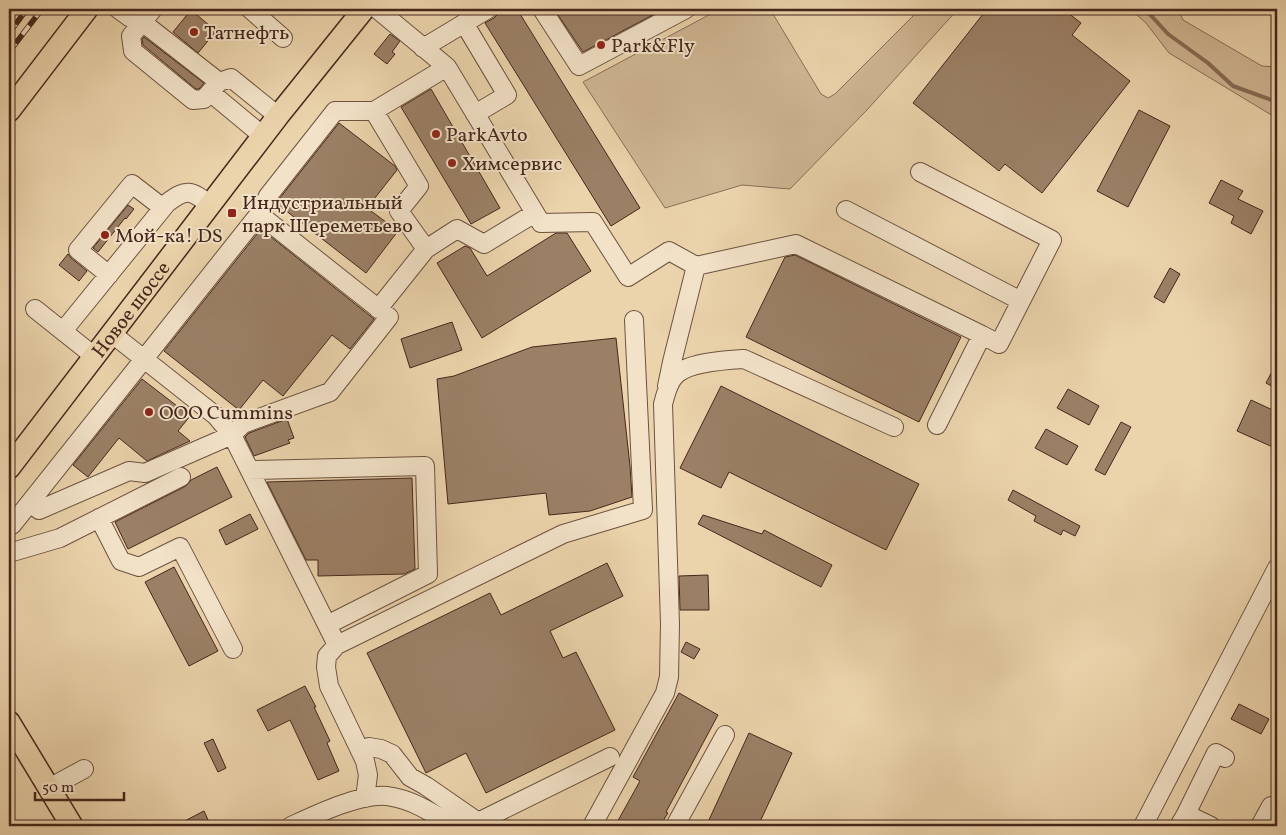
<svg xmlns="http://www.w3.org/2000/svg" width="1286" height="835" font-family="Vollkorn,serif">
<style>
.green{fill:#cfb693;stroke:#8a6e58}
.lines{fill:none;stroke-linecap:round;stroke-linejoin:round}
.stream{stroke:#876b54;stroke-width:4}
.building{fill:#9b8066;stroke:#45271c}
.minor-casing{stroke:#6e5240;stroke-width:20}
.major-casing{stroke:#45271c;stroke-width:24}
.minor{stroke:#f2e2c8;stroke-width:18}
.major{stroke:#ebd3ab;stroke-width:21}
.rail-casing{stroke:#45271c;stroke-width:5.5}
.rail{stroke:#f2e2c8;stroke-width:4;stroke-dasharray:11;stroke-linecap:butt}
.poi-dot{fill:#8f2418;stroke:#f2e2c8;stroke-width:2}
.labels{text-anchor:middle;stroke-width:4;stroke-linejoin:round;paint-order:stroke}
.poi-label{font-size:20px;fill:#45271c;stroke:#f2e2c8;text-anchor:start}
.street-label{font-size:20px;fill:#45271c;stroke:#f2e2c8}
</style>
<rect width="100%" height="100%" fill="#ebd3ab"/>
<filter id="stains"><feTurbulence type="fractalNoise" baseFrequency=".004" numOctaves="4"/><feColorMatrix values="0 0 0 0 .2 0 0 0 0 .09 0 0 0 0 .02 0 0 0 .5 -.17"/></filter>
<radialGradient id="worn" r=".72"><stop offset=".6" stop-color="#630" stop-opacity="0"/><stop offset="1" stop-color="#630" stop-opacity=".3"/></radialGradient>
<path class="green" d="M720,9H770L821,94L828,98L835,94L920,9H958L866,111L790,189L742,185L665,208L583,82Z
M1130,9H1178L1183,20L1262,66L1277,67V117L1273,116L1169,53L1146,23Z"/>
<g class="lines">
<path class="stream" d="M1145,9L1168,34L1208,63L1233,86L1277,102"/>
</g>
<path class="building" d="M502,9H517L640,208L611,226L485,23L494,18L497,15L498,11Z
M554,9H664L583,52Z
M987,9H1055L1064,15L1067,12L1081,23L1072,35L1130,81L1042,193L1005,164L999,171L913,103Z
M191,10L216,31L198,53L173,32Z
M390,34L400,41L392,52L395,54L387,64L374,54Z
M144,37L204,83L199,89H196L143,45L142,39Z
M431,89L500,208L471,224L401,107Z
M1139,110L1170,126L1128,207L1097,191Z
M339,123L395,166L397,170L367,208L398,231L366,273L276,203Z
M1221,180L1243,191L1238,199L1263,211L1251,234L1231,223L1234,216L1209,203Z
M128,205L134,209L126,219L125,218L98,252L93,248Z
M261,229L374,319L350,349L332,335L283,396L263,380L239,410L164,351Z
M556,233H567L591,271L482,338L437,263L465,246L470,248L487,276Z
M68,254L71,258L87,271L79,281L59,265Z
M795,255L961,337L919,422L746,337L785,257Z
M1170,268L1180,274L1164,303L1154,297Z
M452,322L462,350L410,368L401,339Z
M616,338L630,466L632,497L590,511L549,515L546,493L448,504L437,379L454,376L532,347Z
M1277,362V389L1266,383Z
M142,379L190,416L178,431L190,441L147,461L119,438L88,477L73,465Z
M721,386L919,484L886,550L729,472L721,488L680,468Z
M1068,389L1099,406L1089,425L1057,408Z
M1251,400L1277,412V449L1237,431Z
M287,419L294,438L288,440L290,443L254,456L245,437L249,433Z
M1121,422L1131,427L1105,475L1095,470Z
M1046,429L1078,446L1067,465L1035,448Z
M217,467L232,497L128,549L115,522L186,486L191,480Z
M412,478L415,569L404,574L318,576V560H306L267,482Z
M1013,490L1080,526L1075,536L1063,530L1061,535L1034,521L1036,516L1008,500Z
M250,514L258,529L226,545L219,530Z
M703,515L762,534L764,530L832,565L821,587L698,524Z
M607,563L623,596L550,631L563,658L576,652L615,730L486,793L466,753L426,773L367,653L490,593L501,615Z
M174,567L218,651L189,666L145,582Z
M708,575L709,610H680L679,576Z
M686,642L700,649L694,659L681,652Z
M305,686L316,707H314L330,741L327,743L339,771L318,780L290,720L268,731L257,710Z
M679,693L718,715L666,812L668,813L660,826H615L640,781L633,777Z
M1239,704L1269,719L1261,734L1231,719Z
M749,733L792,753L758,826H718L708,822Z
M213,739L226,768L218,772L204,743Z
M204,811L209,822L200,826H175Z"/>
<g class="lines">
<defs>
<path id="minor" d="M118,9L129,17L142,22L219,82
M153,9L131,36L133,51L193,100L204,99L219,82L231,78L278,116
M250,9L283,38
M377,9L447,67
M542,9L579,66L686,9
M464,23L507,95L475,114
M423,48L488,9
M210,92L263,136
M920,172L1052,240L999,344L982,335
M846,210L1021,301
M259,214L268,196L335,111H374
M426,249L457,229L484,244L535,213
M109,275L78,250L132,184L163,208
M35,309L94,356
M378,309L426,249L399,211L419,186L374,111L447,67L541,223L593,222L628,277L669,251L696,266
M63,331L167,203C187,188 191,190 210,205
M667,386L672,362L696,266L796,244L982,335L937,425
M250,470L425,466L428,574L327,625
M30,503L39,510L129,471L145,473L232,435L243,424L330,392L389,317L259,214L144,359L111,333
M99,518L121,561L139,567L180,547L233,649
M12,525L144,359L216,416L232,435L337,645
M9,553L60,538L181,477
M360,751L369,747L381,749L392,754L410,777L426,786L478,822L610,757
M49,788L84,769
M365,798L368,775L365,761L329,686L326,667L327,656L337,645L563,534L643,510L634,320
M1186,814L1216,753L1225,758
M291,826C315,815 360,793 387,796C412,799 434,814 454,826
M592,826L665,693L669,677L670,624L663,404C666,393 669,380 678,373C692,362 728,360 744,359L894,427
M675,826L725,735
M1143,826L1277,568
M1179,826L1186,814L1211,826
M1260,826L1271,806L1277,809"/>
<g id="major">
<path d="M9,111L87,9"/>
<path id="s1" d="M9,468L278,116L364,9"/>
<path d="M9,722L72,826"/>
</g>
</defs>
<use href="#minor" class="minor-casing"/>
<use href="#major" class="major-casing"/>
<use href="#minor" class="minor"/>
<use href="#major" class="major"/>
<defs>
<path id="rail" d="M9,33L27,9
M9,52L42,9"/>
</defs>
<use href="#rail" class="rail-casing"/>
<use href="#rail" class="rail"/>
</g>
<g class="poi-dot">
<circle cx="194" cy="32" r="5"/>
<circle cx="601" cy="45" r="5"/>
<circle cx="436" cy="134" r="5"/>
<circle cx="452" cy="163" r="5"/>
<rect x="227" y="208" width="10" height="10" rx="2.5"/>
<circle cx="105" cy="235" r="5"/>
<circle cx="149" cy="412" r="5"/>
</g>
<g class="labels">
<g class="poi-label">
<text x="204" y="39">Татнефть</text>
<text x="611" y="52">Park&amp;Fly</text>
<text x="446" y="141">ParkAvto</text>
<text x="462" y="170">Химсервис</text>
<text x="242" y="209">Индустриальный<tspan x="242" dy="23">парк Шереметьево</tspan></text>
<text x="115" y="242">Мой-ка! DS</text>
<text x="159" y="419">OOO Cummins</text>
</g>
<g class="street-label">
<text dy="7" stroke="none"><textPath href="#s1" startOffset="200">Новое шоссе</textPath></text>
</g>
</g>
<rect width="1286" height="835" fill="none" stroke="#ebd3ab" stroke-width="30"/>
<rect x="10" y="10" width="1266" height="815" fill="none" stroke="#45271c" stroke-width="2.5"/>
<rect x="15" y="15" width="1256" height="805" fill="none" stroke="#45271c"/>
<path d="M35 792v8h89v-8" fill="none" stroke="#45271c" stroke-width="2.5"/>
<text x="42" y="792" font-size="15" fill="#45271c" stroke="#f2e2c8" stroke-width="4" paint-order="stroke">50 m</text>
<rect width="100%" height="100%" filter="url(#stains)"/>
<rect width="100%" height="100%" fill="url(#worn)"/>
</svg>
